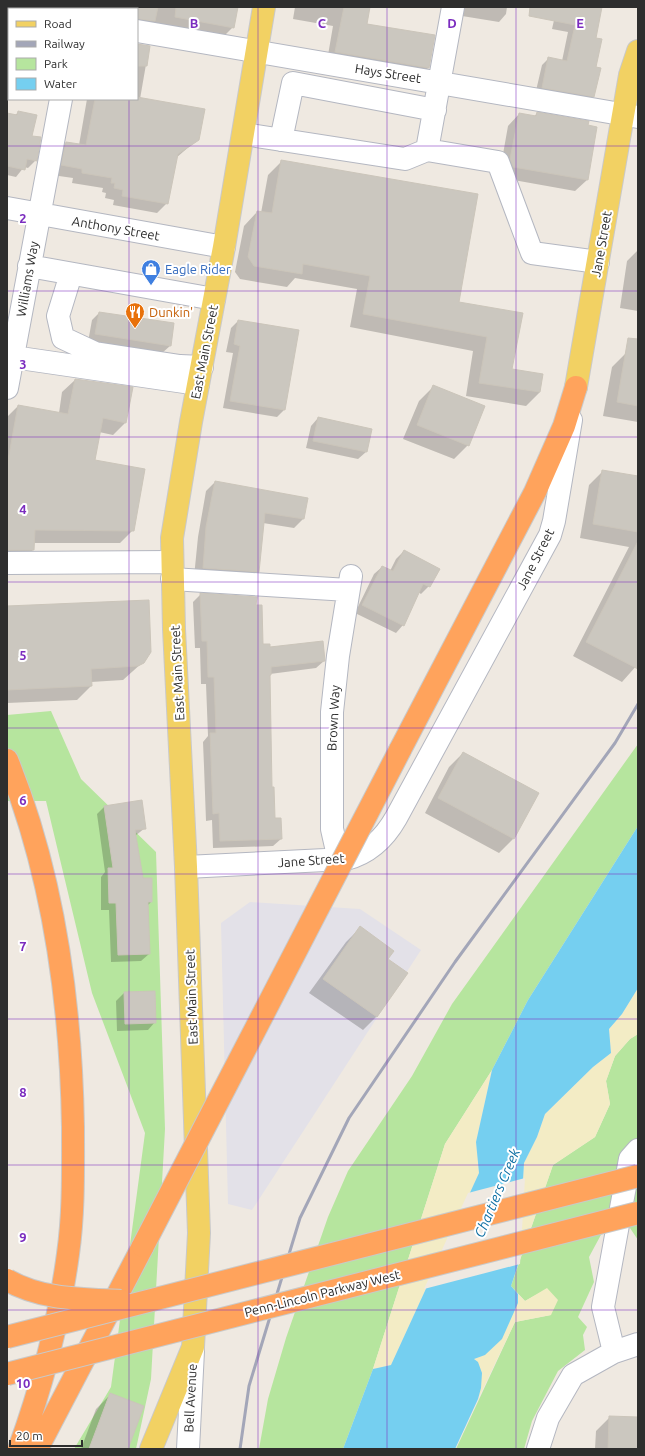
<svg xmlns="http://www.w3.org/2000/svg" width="645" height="1456" font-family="Ubuntu,sans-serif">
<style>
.industrial{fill:#e3e1e8}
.green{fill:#b6e59e}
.sand{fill:#f3ecc5}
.water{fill:#75cff0}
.pier{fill:#efe9e1}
.shadow{fill:#0003}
.building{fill:#cbc7bf;stroke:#cbc5ba}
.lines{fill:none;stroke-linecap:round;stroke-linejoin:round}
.minor-casing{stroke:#b4b7c1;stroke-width:24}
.major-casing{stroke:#c9c9c9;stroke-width:24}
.highway-casing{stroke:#c9c9c9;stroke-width:24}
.minor{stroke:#fff;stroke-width:22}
.major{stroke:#f2d163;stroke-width:22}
.highway{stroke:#ffa35c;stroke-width:22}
.rail{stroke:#a3a6b8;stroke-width:3}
.highway-bridge-casing{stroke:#c9c9c9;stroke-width:24;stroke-linecap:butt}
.highway-bridge{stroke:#ffa35c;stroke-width:22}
.grid{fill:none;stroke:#7b2cbf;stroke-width:1;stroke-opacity:0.55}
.labels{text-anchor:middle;stroke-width:4;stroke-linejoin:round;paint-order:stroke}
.street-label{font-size:13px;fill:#2e2e2e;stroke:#fff}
.shop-label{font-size:13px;fill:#366cbe;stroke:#fff;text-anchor:start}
.food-label{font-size:13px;fill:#c56008;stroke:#fff;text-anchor:start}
.water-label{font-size:14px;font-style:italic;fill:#0d6fa3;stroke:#fff}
.grid-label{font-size:13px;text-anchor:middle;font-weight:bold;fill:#7b2cbf;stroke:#fff;stroke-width:4;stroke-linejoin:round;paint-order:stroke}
</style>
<rect width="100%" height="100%" fill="#efe9e1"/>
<path class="industrial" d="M250,902L360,909L421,950L252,1210L228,1204L221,923Z"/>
<path class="green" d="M51,711L81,779L156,852L165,1129L151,1379L136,1449H74L111,1387L145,1133L92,993L46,801H7V715Z
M638,744V826L528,1000L492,1070L445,1144L373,1369L343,1449H259L268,1399L286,1338L328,1217L348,1171L412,1076L452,1004Z
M638,1034V1240L616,1207L589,1257L594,1282L578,1317L587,1327L583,1335L585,1350L558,1371L532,1421L524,1449H456L515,1322L551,1315L547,1289L525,1301L511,1286L553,1165L595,1137L610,1104L606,1081L615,1056L630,1039Z"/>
<path class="sand" d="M638,988V1034L630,1039L615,1056L606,1081L610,1104L595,1137L553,1165L518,1265L524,1163L537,1137L545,1114L593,1067L611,1053L609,1029L622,1014Z
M492,1070L476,1142L479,1173L391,1365L373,1369L445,1144Z
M547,1288L558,1300L551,1315L515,1322L478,1399L482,1373L474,1359C502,1349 512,1321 518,1294L525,1301Z"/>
<path class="water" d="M638,826V988L622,1014L609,1029L611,1053L593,1067L545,1114L537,1137L524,1163L518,1265L511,1286L518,1294V1303L502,1339L485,1355L474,1359L478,1362L482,1373L481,1388L478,1399L455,1449H343L373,1369L391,1365L479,1173L476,1142L492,1070L528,1000Z"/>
<path class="pier" d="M525,1178L520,1264L424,1289L468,1193Z"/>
<path class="shadow" d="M122,7H237L233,27L219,41L137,35V9H124Z
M295,7H369L366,24L434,36L428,68L419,77L327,61L333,26L293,19Z
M463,7H507L506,14L499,22L462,16Z
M557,7H601L595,38L593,96L586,103L535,95L542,65L549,58L562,61L568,32L552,29Z
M137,44L149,47L140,99L198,139L176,158L167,203L157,213L113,205L114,200L105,198L106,193L102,192L103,188L72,183L73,178L52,175L56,153L66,143L79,145L87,99H137Z
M19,112L31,136L36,160L28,168L24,167L16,177L7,175V114L15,115Z
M537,113L587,180L575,191L502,178L500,171L508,126L519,114L534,117Z
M282,161L458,303L521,314L511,370L540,392L526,406L466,396L473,351L350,327L357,289L295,278L287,287L240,279L235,272L244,226L257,212L261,213L268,175Z
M638,250V311L620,308L627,261Z
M99,313L170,346L162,353L88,342L92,320Z
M238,321L284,410L277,417L223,408L233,353L226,352L231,328Z
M626,353L638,356V422L603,416L612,367Z
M75,380L126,422L113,435L99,432L94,461L133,530L120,543H33V550L20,563H7V417L18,406L59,413L62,392Z
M433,387L468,445L454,459L403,439L419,401Z
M318,418L366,452L358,459L306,448L311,426Z
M603,471L638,477V664L622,682L573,656L629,547L580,538L589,485Z
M215,482L306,498L303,519L294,528L263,523L258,571L249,581L194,577L198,537L206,491Z
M404,551L429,586L421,594L418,592L403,625L396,633L355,613L374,574L382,567L390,571L396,559Z
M201,594L255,606L262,645L269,648L324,661L316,668L270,674L269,676L271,788L274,819L281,839L273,846L213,848L212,820L206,821L204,766L203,742L208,736L206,684H201L200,648H195L193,602Z
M7,607L143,662L123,680L91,682V686L77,700L7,703Z
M463,753L537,793L513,839L499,853L425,813L449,767Z
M104,807L145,828L135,836L142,879L151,902L147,906L149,954L141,961L111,962L109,910H101V877L105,872L97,814Z
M360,928L377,1016L363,1030L309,993L346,942Z
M154,992L155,1022L148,1030L117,1031L116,1001L124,993Z
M110,1395L127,1449H81L96,1409Z
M610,1417L638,1418V1449H595L596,1431Z"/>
<path class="building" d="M137,7H158L155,21L137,19Z
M176,7H238L234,28L175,17Z
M344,7H370L367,24L435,35L429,68L335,52Z
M530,7H602L596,38L602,39L596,67L601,68L594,97L542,88L548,57L567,61L575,25L529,16Z
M137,44L150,46L147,66H137Z
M137,97L205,109L199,140L178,154L168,204L122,196L123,190L114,188L115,183H111L112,178L82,173V169L61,165L66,142L86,145L95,99H137Z
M18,111L37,115L32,136L41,137L37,161L27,159L25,170L7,166V113L17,115Z
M537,112L589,121L588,125L597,127L588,180L513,167L510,159L519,113L536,116Z
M281,160L478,194L459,302L523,313L512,369L543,374L540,392L479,383L487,337L363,314L370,276L303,264L302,274L254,266L248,257L257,211L272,213Z
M99,312L174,323L171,346L95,334Z
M238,320L299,330L285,410L230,401L240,346L234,344Z
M628,338L638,339V406L617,402Z
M75,379L133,387L126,423L103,418L95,460L145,469L134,531L35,530L34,550H7V466L18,405L68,414Z
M433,385L485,406L469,446L417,425Z
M318,417L372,429L367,452L313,441Z
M602,470L638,476V532L593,524Z
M215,481L308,498L304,519L265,513L259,572L203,568L206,527Z
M638,541V669L586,642Z
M404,550L440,569L430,587L423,584L404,626L362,605L382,566L393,571Z
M200,593L257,597L256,605H262L263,644H270V647L323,641L325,661L271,667V675H270L272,787H274L275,818H281L282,839L220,841L219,813L213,814L211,758L210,733H216L214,677H208L207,641H202Z
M149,600L151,652L144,663L138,666L91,669L92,686L7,690V606Z
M463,752L539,793L514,839L438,798Z
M142,800L146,829L135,830L143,878H152V902H148L150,954L118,955L116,903H109L108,868H113L104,806Z
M360,926L394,951L388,959L408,973L377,1017L323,979Z
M155,991L156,1023L125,1024L124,992Z
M110,1393L144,1406L128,1449H89Z
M609,1416L638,1417V1449H608Z"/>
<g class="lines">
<defs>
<path id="minor" d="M8,7L19,9
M453,7L427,150L498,162L532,253L598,262
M116,9L117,7
M137,31L638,117
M244,134L405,159L427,150
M281,140L293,83L435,110
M7,208L224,247
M29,266L214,299
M71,274L58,316L63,338L95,353L180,366L202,367
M13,357L198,384
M7,388L61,99
M7,563L172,562
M172,579L348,590
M339,860L332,829V712L338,656L351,576
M186,867L346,859C369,853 384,839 396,818L550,535L554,521L571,420
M614,1352L603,1307L630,1159L638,1150
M188,1449L193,1351
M538,1449L548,1418L573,1375L614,1352L638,1344"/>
<path id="major" d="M576,387L630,75L638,51
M151,1449L193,1347L199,1233L186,867L174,629L172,538L191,422L224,247L264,7"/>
<path id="highway" d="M400,750L535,492L564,426L576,387
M7,760C54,876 71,1002 73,1127C73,1169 74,1212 68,1254C59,1321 42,1386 19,1449
M37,1449L143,1246"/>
</defs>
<use href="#minor" class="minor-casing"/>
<use href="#major" class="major-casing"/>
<use href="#highway" class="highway-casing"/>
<use href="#minor" class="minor"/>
<use href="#major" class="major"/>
<use href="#highway" class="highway"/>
<path class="rail" d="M240,1449L249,1386L300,1218L349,1118L455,962L615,743L638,704"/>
<defs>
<path id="highway-bridge" d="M143,1246L400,750
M7,1280C42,1300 82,1299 121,1301
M7,1337L638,1176
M7,1374L638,1213"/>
</defs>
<use href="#highway-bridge" class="highway-bridge-casing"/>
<use href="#highway-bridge" class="highway-bridge"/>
</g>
<path class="grid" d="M129,7V9M258,7V1449M387,7V1449M516,7V1449M129,99V1449M7,146H638M7,291H638M7,437H638M7,582H638M7,728H638M7,874H638M7,1019H638M7,1165H638M7,1310H638"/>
<defs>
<symbol id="shop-pin" viewBox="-11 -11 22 30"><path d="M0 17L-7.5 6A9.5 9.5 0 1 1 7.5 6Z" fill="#3f7fe0" stroke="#fff"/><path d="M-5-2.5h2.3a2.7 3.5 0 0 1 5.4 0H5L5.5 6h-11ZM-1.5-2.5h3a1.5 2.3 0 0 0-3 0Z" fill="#fff"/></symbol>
<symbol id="restaurant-pin" viewBox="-11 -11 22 30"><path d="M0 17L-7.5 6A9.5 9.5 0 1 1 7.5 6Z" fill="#e8710a" stroke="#fff"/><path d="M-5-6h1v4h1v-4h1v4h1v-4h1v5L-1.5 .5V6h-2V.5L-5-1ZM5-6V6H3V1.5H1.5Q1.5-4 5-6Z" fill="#fff"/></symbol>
</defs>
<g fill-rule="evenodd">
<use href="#shop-pin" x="140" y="258" width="22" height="30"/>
<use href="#restaurant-pin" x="124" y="301" width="22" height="30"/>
</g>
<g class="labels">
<g class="street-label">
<text transform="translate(388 73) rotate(9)" y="5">Hays Street</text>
<text transform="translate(116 228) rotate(10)" y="5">Anthony Street</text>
<text transform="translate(601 244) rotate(-80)" y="5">Jane Street</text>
<text transform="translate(27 279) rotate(-80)" y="5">Williams Way</text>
<text transform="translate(204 352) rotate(-79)" y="5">East Main Street</text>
<text transform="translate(535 559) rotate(-63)" y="5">Jane Street</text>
<text transform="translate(177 673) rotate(-93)" y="5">East Main Street</text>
<text transform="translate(333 718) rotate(-87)" y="5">Brown Way</text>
<text transform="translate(311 860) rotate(-4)" y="5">Jane Street</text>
<text transform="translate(191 997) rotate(-92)" y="5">East Main Street</text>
<text transform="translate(322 1293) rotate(-14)" y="5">Penn-Lincoln Parkway West</text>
<text transform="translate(190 1398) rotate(-87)" y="5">Bell Avenue</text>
</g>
<g class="shop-label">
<text x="165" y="274">Eagle Rider</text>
</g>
<g class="food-label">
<text x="149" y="317">Dunkin'</text>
</g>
<g class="water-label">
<text transform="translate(497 1193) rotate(-67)" y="5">Chartiers Creek</text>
</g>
</g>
<g class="grid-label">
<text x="194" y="28">B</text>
<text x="322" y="28">C</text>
<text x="452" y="28">D</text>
<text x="580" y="28">E</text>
<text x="23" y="223">2</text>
<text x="23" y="369">3</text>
<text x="23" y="514">4</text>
<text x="23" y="660">5</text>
<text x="23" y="805">6</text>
<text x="23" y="951">7</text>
<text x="23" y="1097">8</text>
<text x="23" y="1242">9</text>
<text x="23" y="1388">10</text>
</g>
<rect width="645" height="1456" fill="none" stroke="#2e2e2e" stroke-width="16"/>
<rect x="8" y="8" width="130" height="92" fill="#ffffff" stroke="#ababab"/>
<rect x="16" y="21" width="20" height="6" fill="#f2d163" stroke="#ababab"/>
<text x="44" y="28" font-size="12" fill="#2e2e2e">Road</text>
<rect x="16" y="41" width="20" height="6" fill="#a3a6b8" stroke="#ababab"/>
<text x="44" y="48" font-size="12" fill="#2e2e2e">Railway</text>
<rect x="16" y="58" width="20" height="12" fill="#b6e59e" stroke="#ababab"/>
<text x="44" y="68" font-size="12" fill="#2e2e2e">Park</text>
<rect x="16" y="78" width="20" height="12" fill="#75cff0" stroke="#ababab"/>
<text x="44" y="88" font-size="12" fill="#2e2e2e">Water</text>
<path d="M10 1440v6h72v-6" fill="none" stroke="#2e2e2e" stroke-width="2"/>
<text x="16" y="1440" font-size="12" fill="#2e2e2e" stroke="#ffffff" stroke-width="3" paint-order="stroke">20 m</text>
</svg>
